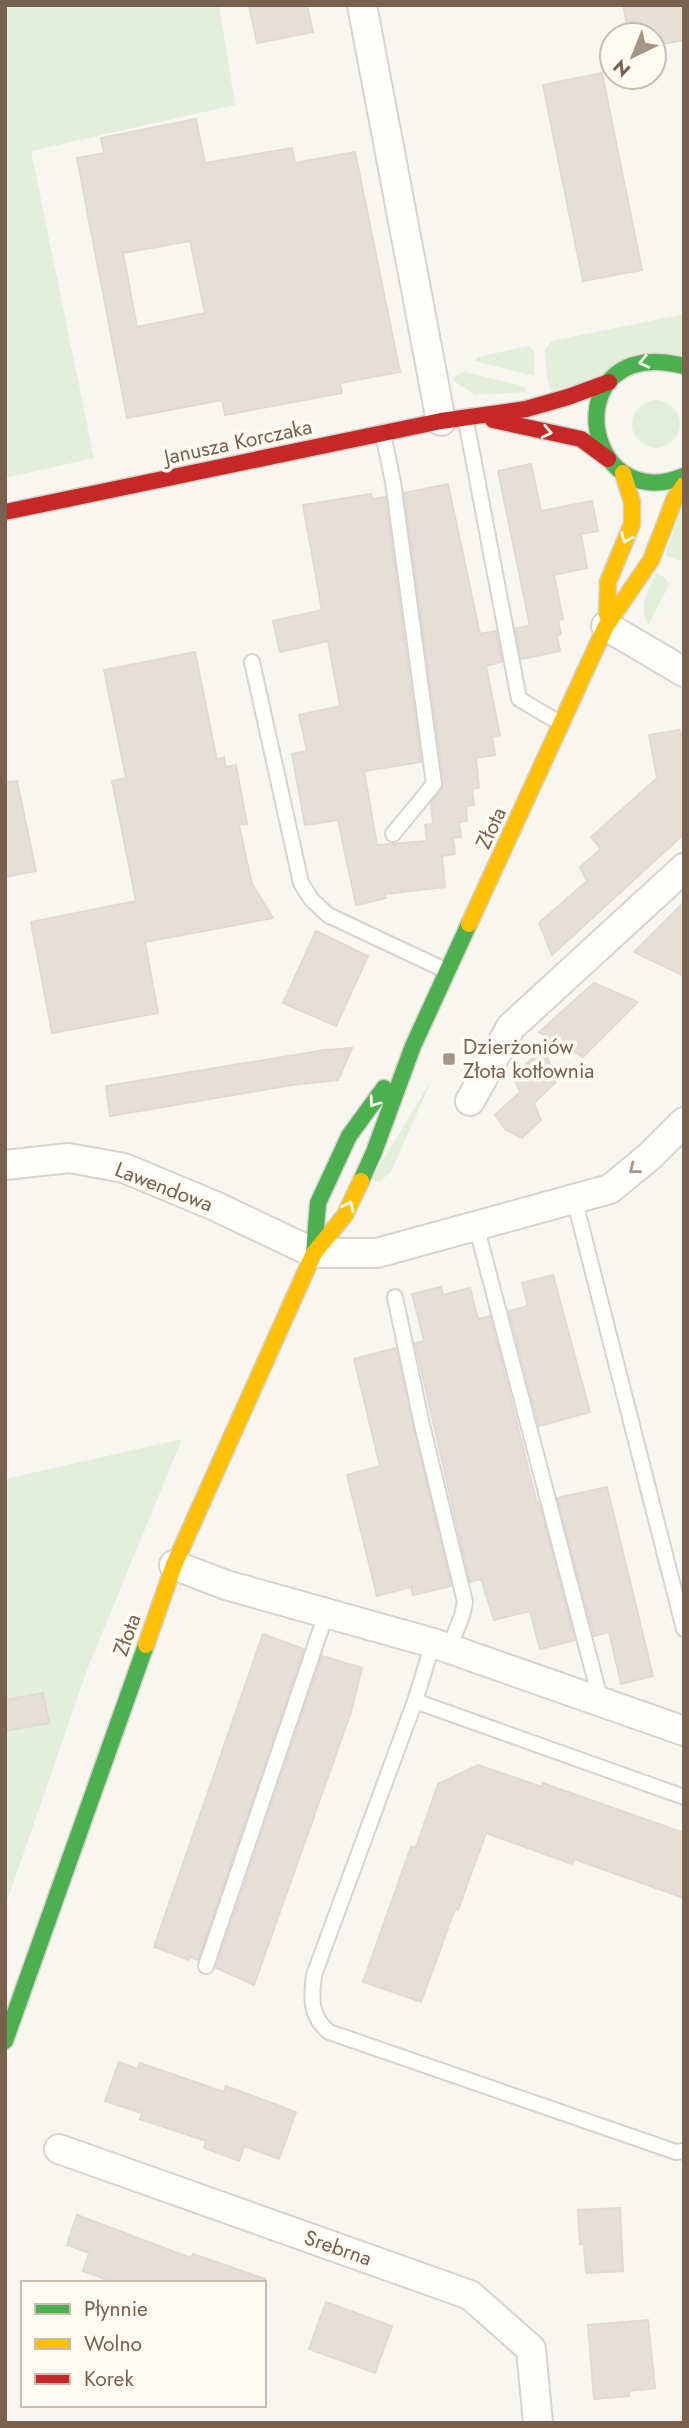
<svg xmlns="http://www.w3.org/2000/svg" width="689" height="2428" font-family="Jost,sans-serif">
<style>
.green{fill:#e4efdb}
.building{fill:#e5dfd7;stroke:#e1dad2;stroke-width:2;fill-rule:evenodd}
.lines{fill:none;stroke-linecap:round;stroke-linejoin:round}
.lane-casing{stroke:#d8d3cd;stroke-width:18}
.street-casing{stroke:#d8d3cd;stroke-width:32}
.fast-casing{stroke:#d6d2ca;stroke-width:19}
.slow-casing{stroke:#d6d2ca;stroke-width:19}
.jam-casing{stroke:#d6d2ca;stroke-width:19}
.lane{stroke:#fefefd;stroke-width:14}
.street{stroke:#fefefd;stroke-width:28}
.fast{stroke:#4caf50;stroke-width:16}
.slow{stroke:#ffc107;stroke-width:16}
.jam{stroke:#c62828;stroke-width:16}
.oneway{stroke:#fffbf2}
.oneway2{stroke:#a7988b}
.poi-dot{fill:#a59587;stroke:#fffbf2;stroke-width:2.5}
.labels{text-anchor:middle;stroke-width:7;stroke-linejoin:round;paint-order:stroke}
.street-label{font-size:21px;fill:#78614e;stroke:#fffbf2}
.poi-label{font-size:21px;fill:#78614e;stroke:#fffbf2;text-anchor:start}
</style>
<rect width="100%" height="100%" fill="#f8f6f0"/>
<path class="green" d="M5,5H219L235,105L31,151L94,458L5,478Z
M684,314V355L551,391L547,379L545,350L552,341Z
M528,346L534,351V376L475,361L478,357Z
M464,372L519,385L524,387L526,392L475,395L454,381L453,377Z
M632 424a24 24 0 1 1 48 0a24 24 0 1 1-48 0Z
M684,500V556L679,561L665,555Z
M656,573L666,578L669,585L648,626C639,605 646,593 656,573Z
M432,1079L391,1172L379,1182L371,1180Z
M182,1439L87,1670L5,1907V1479Z"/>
<path class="building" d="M249,5H307L313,32L257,43Z
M623,5H684V40L654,46V35H629Z
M602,73L642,270L583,281L543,85Z
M196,119L205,163L292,148L295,163L355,152L400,372L340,383L342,393L225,415L222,400L127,418L77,158L104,153L101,138ZM190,241L205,313L137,327L123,253Z
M531,464L541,511L592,501L598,531L581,534L587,568L554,575L563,619L558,620L561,634L557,635L560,651L521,659L515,628L530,626L498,471Z
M448,484L480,634L496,631L502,662L486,666L500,735L492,737L495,755L476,758L479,788L472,789L474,805L466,806L467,821L459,822L461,837L453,838L455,854L442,856L445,887L385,894L386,898L356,905L338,820L305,825L292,754L307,751L299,715L340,706L328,641L280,652L273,621L322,610L303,505L371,494L372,499L385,497L421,762L364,771L377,845L427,841L425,825L433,824L431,803L442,790L444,783L404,493Z
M195,652L217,760L224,757L226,767L236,765L247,824L239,825L252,884L273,918L145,942L158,1013L52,1033L31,922L136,901L112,781L126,778L104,670Z
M680,730L684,748V834L552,955L539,923L587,881L580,867L601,849L591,837L657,778L649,735Z
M17,781L36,871L5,877V782Z
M684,902V976L634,952Z
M316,931L368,956L336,1026L283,1003Z
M594,983L638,1002L583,1057L539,1032Z
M352,1048L338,1080L292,1085L110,1116L106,1086L325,1050Z
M544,1048L556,1082L534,1103L541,1120L522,1138L506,1130L495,1115L520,1092L513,1076Z
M553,1275L590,1412L539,1426L509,1311L528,1306L522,1283Z
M441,1287L443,1295L470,1288L478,1319L490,1316L537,1503L539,1502L575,1640L540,1649L530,1611L494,1620L481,1579L470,1582L415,1343L424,1341L412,1294Z
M396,1348L451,1586L413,1595L411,1587L377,1596L347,1475L380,1466L354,1359Z
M607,1487L653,1676L621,1684L609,1632L594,1636L557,1498Z
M263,1634L304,1649L198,1960L190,1957L189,1960L154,1947Z
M322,1656L362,1668L351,1712L254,1985L216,1968Z
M43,1693L49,1723L5,1731V1700Z
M478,1765L542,1787L543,1783L684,1833V1898L574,1859L572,1864L486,1833L458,1910L455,1909L421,2002L363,1982L411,1847H416L438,1784Z
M119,2062L138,2069L140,2063L224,2092L226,2086L296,2112L279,2159L244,2146L239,2161L204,2148L206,2141L140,2119L142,2113L105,2101Z
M620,2208L623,2271L586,2273L584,2244H580L578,2210Z
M77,2215L191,2258L193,2254L265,2279L264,2283H116L83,2271L89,2253L67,2245Z
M326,2302L392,2326L375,2373L309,2349Z
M648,2320L655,2388L629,2391V2396L594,2399L588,2325Z"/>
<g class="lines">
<defs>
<path id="lane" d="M466,421L519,699L560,723
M383,434L393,482L434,784L393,834
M252,662L301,883L311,899L328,915L447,971
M574,1198L684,1629
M476,1225L601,1702
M395,1297L422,1425L465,1602L462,1616L449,1648
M433,1643L415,1701L314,1975C311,1999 310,2016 329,2032L676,2152L684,2151
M415,1701L684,1797
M206,1966L326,1614"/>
<path id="street" d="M362,5L441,421
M606,626L684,672
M470,1101L511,1027L684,868
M5,1165L69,1158L124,1168L215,1206L314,1253H377L610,1189L650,1156L684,1122
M174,1565L226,1585L433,1643L684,1731
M59,2149L470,2295L531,2349L538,2423"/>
<path id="fast" d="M684,366C554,333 581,519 684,476
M361,1181L374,1152L413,1046L469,924
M314,1253L318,1203L349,1136L384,1088
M5,2041L146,1645"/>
<path id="slow" d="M607,615L608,582L632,524V502L623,473
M469,924L606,626L651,560L675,498L684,485
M146,1645L174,1565L314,1253L345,1215L361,1181"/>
<path id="jam" d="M493,420L581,439L608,459
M5,512L441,421L526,409L568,397L609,382"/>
</defs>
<use href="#lane" class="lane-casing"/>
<use href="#street" class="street-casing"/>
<use href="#fast" class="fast-casing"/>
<use href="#slow" class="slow-casing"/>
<use href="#jam" class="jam-casing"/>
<use href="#lane" class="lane"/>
<use href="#street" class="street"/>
<use href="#fast" class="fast"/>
<use href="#slow" class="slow"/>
<use href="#jam" class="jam"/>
</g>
<defs><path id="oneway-chevron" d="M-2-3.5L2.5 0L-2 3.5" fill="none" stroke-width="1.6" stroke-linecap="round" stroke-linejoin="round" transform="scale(1.75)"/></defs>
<g class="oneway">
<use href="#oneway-chevron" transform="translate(644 362) rotate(168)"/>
<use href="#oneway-chevron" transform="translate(547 432) rotate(12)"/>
<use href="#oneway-chevron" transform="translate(626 538) rotate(113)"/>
<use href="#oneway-chevron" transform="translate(374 1102) rotate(126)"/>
<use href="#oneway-chevron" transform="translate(349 1206) rotate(-64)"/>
</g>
<use class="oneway2" href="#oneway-chevron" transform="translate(634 1169) rotate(141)"/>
<rect class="poi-dot" x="442" y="1052" width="14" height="14" rx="3.5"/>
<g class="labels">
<g class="street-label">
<text transform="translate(238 442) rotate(-12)" y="7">Janusza Korczaka</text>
<text transform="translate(491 828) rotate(-65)" y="7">Złota</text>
<text transform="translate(164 1187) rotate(21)" y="7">Lawendowa</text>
<text transform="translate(127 1635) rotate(-70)" y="7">Złota</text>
<text transform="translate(338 2248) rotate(19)" y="7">Srebrna</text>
</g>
<g class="poi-label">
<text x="463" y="1054">Dzierżoniów<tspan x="463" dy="24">Złota kotłownia</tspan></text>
</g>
</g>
<rect width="689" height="2428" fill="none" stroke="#78614e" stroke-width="14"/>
<rect x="21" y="2281" width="245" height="126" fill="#fffbf2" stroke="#c9bdb0" stroke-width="2"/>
<rect x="35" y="2304" width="35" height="10" fill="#4caf50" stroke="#c9bdb0" stroke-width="2"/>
<text x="84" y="2316" font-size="21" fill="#78614e">Płynnie</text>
<rect x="35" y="2339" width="35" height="10" fill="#ffc107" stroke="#c9bdb0" stroke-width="2"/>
<text x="84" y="2351" font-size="21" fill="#78614e">Wolno</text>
<rect x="35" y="2374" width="35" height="10" fill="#c62828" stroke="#c9bdb0" stroke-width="2"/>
<text x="84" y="2386" font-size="21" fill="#78614e">Korek</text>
<g transform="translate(633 56) rotate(223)"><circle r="33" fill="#fffbf2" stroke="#c9bdb0" stroke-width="2"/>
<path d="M0-5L12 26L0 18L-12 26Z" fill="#a59587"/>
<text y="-10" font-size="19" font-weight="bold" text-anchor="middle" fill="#78614e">N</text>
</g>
</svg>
